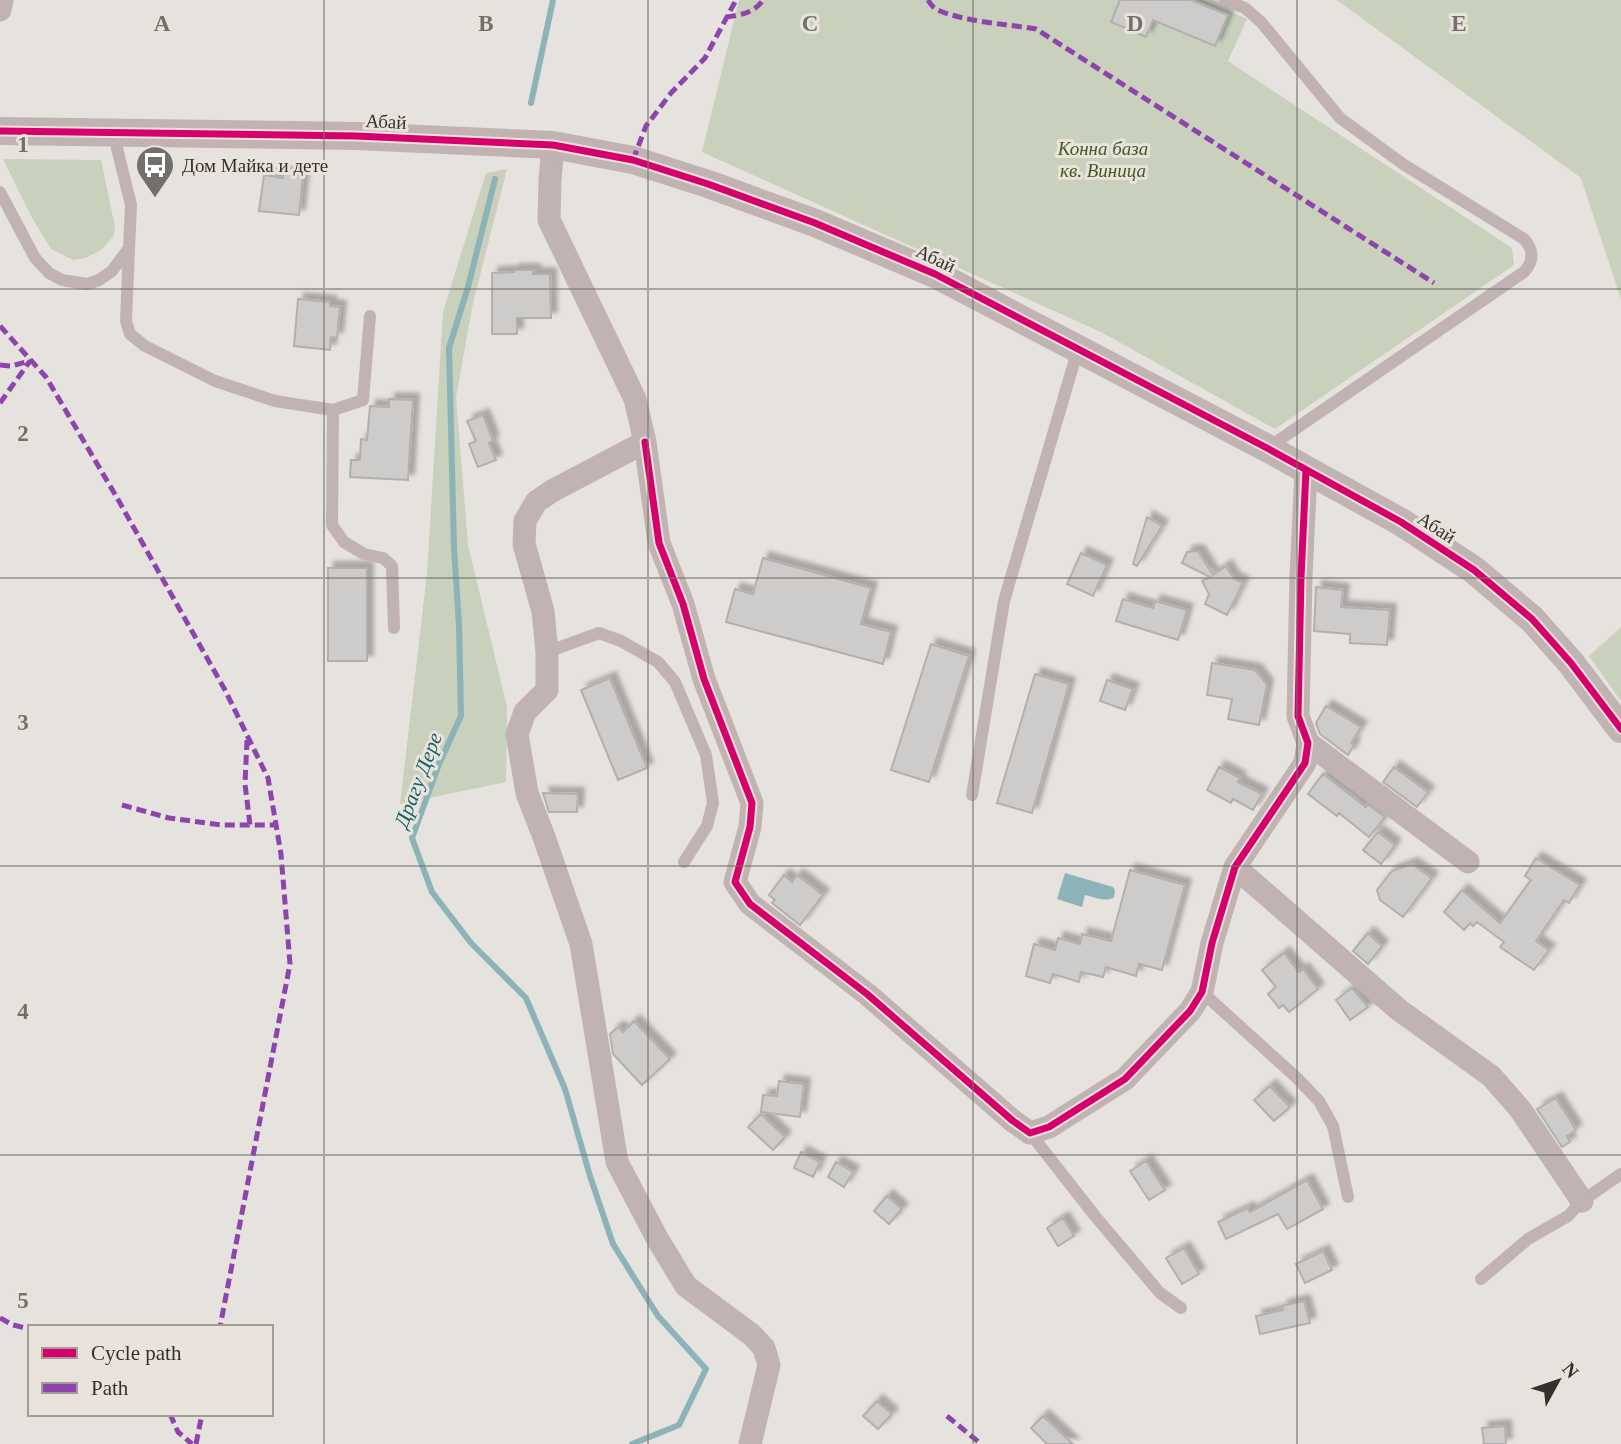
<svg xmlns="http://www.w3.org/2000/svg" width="1621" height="1444" font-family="Georgia,serif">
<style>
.green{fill:#c9d0bc}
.water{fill:#8cb3b7}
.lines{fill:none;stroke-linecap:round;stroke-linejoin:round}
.stream{stroke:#8cb3b7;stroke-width:6}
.building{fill:#ceccca;stroke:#b2b0af;stroke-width:2;filter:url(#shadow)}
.service{stroke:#c1b3b2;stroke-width:12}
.minor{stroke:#c1b3b2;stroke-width:23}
.tertiary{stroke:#c1b3b2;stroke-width:28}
.quiet{stroke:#8e44ad;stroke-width:5;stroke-dasharray:10 5;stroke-linecap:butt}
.cycleway-casing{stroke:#e9e3db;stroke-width:11}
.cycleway{stroke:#d6006c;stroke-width:7}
.grid{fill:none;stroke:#726f6c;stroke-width:2;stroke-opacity:0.55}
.labels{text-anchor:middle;stroke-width:6;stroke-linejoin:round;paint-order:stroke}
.street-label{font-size:19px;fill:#33312e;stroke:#e9e3db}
.park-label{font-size:19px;font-style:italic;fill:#415b20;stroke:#e9e3db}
.poi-label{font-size:19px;fill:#33312e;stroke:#e9e3db;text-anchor:start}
.water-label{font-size:21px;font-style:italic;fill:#12616a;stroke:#e9e3db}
.grid-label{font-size:23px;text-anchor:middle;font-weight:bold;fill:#726f6c;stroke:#e9e3db;stroke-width:6;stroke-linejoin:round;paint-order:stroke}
</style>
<defs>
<filter id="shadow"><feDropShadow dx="6" dy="-6" stdDeviation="2" flood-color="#0004"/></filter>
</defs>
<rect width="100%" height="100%" fill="#e6e2de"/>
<path class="green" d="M739,0H1203L1247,19L1228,61L1512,248L1514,265L1275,429L1101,332L702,152Z
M1337,0H1621V299L1581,178Z
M3,159L101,160L115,227L113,237L102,249L86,258L73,260L51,249L31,216Z
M507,169L473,303L456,397L468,545L507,707L506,782L400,804L427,574L443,312L486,173Z
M1621,627V701L1589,656Z"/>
<path class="water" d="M1065,873L1113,887L1115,891L1114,897C1107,903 1094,897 1085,895L1082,907L1057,899Z"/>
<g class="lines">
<path class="stream" d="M531,103L553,0
M495,179L468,287L449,348L454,548L459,625L461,716L439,764L412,838L432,892L471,943L526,998L565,1089L590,1176L613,1244L658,1316L706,1369L679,1425L632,1444"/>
</g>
<path class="building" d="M1120,0H1191L1228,15L1215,46L1153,20L1146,37L1111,22Z
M283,173L303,176L299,215L259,211L264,175L283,178Z
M514,270H534L533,274H550L551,318H517V334H492V273L514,272Z
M298,299L330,302V306L340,307L337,338L331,337L330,350L294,346Z
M389,399L413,400L408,480L350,477L351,460H360L361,439L367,440L370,406L389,407Z
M483,415L493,441L489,443L496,460L478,467L469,444L476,441L467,421Z
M1147,517L1162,526L1137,566L1133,564Z
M1198,551L1213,575L1226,566L1234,579L1243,583L1227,615L1205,604L1209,594L1202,581L1210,577L1182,563L1187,552Z
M1081,553L1107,565L1093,596L1067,584Z
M763,558L871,588L861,624L891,632L883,664L726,622L735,589L753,594Z
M328,568H367V661H328Z
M1316,587L1343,590L1341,607L1390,610L1387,645L1350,643V634L1314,631Z
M1123,599L1153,608L1155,601L1187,610L1178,640L1116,621Z
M931,644L969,656L929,782L891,770Z
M1212,663L1255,670L1267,685L1259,725L1228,719L1232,699L1207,695Z
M1035,674L1069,684L1032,813L997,803Z
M610,678L647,768L618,780L581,690Z
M1107,680L1133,689L1125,710L1100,701Z
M1326,706L1361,727L1351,743L1354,745L1348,755L1320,734L1316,723Z
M1219,767L1240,778L1238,782L1262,794L1253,810L1233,799L1231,803L1207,790Z
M1394,767L1428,792L1417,807L1383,782Z
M1323,774L1366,807L1367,804L1385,817L1369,837L1339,813L1337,816L1308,794Z
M543,793L578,794L577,812H549Z
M1378,832L1395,845L1381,864L1363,850Z
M1536,858L1580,885L1569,903L1564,900L1536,941L1549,950L1534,970L1500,947L1504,942L1477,922L1473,926L1470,923L1464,930L1444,912L1462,890L1500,923L1531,880L1525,876Z
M1412,864L1432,878L1403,917L1380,900L1377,890L1392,871Z
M1130,870L1185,885L1162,970L1139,964L1136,976L1106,967L1103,977L1081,972L1079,982L1053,974L1050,983L1026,976L1034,944L1055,950L1058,938L1080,944L1082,934L1111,941Z
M784,875L792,882L797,875L823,895L800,925L772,903L775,900L769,895Z
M1368,933L1382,946L1368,964L1353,951Z
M1284,953L1299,972L1303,969L1318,989L1289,1012L1283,1005L1279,1008L1268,994L1276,987L1262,970Z
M1352,988L1368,1007L1350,1020L1336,1000Z
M634,1021L670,1059L642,1085L613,1054L610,1034L618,1027L623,1032Z
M779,1081L804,1084L800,1117L761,1112L763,1095L777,1096Z
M1270,1086L1290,1107L1274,1121L1254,1100Z
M1556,1098L1576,1130L1567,1136L1570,1142L1562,1147L1537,1109Z
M761,1114L785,1137L773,1150L748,1127Z
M801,1152L820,1162L813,1177L794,1168Z
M1146,1161L1165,1190L1149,1200L1130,1171Z
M836,1162L853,1172L844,1187L828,1177Z
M1307,1180L1323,1209L1287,1229L1278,1214L1226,1239L1218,1222L1248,1208L1250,1212Z
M887,1196L902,1209L889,1224L874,1211Z
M1063,1218L1074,1236L1058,1246L1047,1228Z
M1184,1248L1199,1274L1182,1284L1166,1258Z
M1323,1251L1332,1270L1305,1283L1296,1264Z
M1304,1301L1310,1323L1260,1334L1256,1316L1283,1310L1282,1306Z
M877,1401L892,1414L878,1429L863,1416Z
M1043,1416L1073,1444H1047L1031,1428Z
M1505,1426L1506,1444H1484L1482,1428Z"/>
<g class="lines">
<path class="service" d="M1225,0L1245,8L1261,22L1340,118L1403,164L1524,239C1534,250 1534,261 1524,272L1269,447
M0,192L35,258L49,273L62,280L87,284L99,280L112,271L129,248L131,205L113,132
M129,248L126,321L130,334L145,346L215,381L275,401L333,410L363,400L370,316
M333,410L332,525L344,542L364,554L383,558L392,566L394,628
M547,652L599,633L621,641L658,662L675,682L706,755L713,803L707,826L684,862
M972,795L1004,601L1078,349
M1202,992L1297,1078L1319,1101L1333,1126L1348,1197
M1030,1133L1095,1216L1160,1293L1181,1308
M1481,1279L1528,1239L1568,1216L1582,1201L1621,1174"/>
<path class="minor" d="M0,10L2,0
M553,145L550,180L549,220L635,399L645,442L552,491L536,502L525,521L524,544L543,611L547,652V690L525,712L517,734L527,793L544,837L581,944L617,1162L658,1240L686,1286L752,1335L764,1348L769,1365L750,1444
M645,442L659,543L683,604L704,679L752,803L750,827L735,882L750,904L867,994L1013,1121L1030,1133L1049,1127L1125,1079L1190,1011L1202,992L1212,943L1235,867L1305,763L1308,743L1298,716L1301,577L1306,470
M1308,743L1468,862
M1235,867L1399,1010L1491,1076L1520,1109L1582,1201"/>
<path class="tertiary" d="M0,131L356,136L553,145L633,160L708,184L815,223L935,274L1267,448L1401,522L1474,570L1532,619L1571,663L1621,729"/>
<path class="quiet" d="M928,0C931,5 934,9 940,11C968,22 1006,24 1036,29L1434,283
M726,17C741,15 754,13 763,0
M633,160L646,126L671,93L705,58L736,0
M0,326L46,377L116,496L225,690L268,778L281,854L290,964L220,1327
M0,365L11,366L30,361
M0,403L30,361
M247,740L245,784L250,825
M122,805L169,818L222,825H276
M0,1318L13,1325L30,1329
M170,1414L178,1432L192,1444
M947,1416L981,1444
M196,1444L202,1414"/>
<defs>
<path id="cycleway" d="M0,131L356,136L553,145L633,160L708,184L815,223L935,274L1267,448L1401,522L1474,570L1532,619L1571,663L1621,729
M645,442L659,543L683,604L704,679L752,803L750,827L735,882L750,904L867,994L1013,1121L1030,1133L1049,1127L1125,1079L1190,1011L1202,992L1212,943L1235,867L1305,763L1308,743L1298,716L1301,577L1306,470"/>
</defs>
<use href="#cycleway" class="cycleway-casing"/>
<use href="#cycleway" class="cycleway"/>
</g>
<path class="grid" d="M324,0V1444M648,0V1444M973,0V1444M1297,0V1444M0,289H1621M0,578H1621M0,866H1621M0,1155H1621"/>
<defs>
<symbol id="bus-pin" viewBox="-11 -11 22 30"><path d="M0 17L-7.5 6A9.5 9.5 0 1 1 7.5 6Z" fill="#726f6c" stroke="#e9e3db"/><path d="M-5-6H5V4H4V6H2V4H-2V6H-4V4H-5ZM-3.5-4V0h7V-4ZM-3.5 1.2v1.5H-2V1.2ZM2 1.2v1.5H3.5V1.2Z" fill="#fff"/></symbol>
</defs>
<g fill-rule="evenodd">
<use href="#bus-pin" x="133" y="143" width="44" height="60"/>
</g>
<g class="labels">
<g class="street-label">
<text transform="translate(386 121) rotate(3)" y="7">Абай</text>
<text transform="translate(936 258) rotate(25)" y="7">Абай</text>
<text transform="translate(1437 527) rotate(33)" y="7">Абай</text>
</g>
<g class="park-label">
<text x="1103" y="155">Конна база<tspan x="1103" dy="22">кв. Виница</tspan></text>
</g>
<g class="poi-label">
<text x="182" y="172">Дом Майка и дете</text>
</g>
<g class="water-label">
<text transform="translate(418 780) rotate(-69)" y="7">Драгу Дере</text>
</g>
</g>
<g class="grid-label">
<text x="162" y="31">A</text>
<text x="486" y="31">B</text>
<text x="810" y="31">C</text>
<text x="1135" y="31">D</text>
<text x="1459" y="31">E</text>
<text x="23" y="152">1</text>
<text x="23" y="441">2</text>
<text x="23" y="730">3</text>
<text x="23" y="1019">4</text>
<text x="23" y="1308">5</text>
</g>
<rect x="28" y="1325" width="245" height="91" fill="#e9e3db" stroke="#a09c96" stroke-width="2"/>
<rect x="42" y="1348" width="35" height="10" fill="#d6006c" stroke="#a09c96" stroke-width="2"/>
<text x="91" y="1360" font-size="21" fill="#33312e">Cycle path</text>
<rect x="42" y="1383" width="35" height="10" fill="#8e44ad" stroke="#a09c96" stroke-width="2"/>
<text x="91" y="1395" font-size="21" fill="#33312e">Path</text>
<g transform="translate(1558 1381) rotate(50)" stroke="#e9e3db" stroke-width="5" paint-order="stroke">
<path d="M0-5L12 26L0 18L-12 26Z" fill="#33312e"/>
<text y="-10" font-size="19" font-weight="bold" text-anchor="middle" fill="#33312e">N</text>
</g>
</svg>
